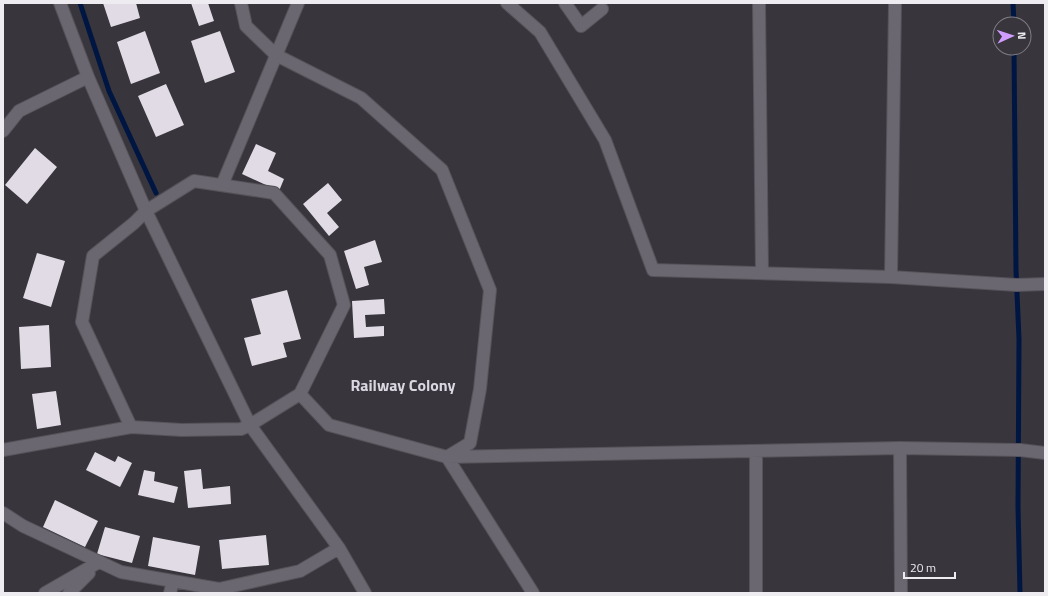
<svg xmlns="http://www.w3.org/2000/svg" width="1048" height="596" font-family="'Titillium Web',sans-serif">
<style>
.lines{fill:none;stroke-linecap:round;stroke-linejoin:round}
.stream{stroke:#001642;stroke-width:5}
.building{fill:#e0dbe5}
.minor-casing{stroke:#555259;stroke-width:14}
.minor{stroke:#6b6770;stroke-width:12}
.labels{text-anchor:middle;stroke-width:4;stroke-linejoin:round;paint-order:stroke}
.district-label{font-size:16px;font-weight:bold;fill:#dbd7e1;stroke:#38353d}
</style>
<rect width="100%" height="100%" fill="#38353d"/>
<g class="lines">
<path class="stream" d="M80,3L109,91L156,193
M1013,3L1014,24
M1014,48L1016,270L1019,339L1018,507L1020,593"/>
</g>
<path class="building" d="M103,3H136L140,18L111,27Z
M191,3H208L214,21L199,26Z
M145,31L160,73L131,84L117,42Z
M220,31L235,72L205,83L191,41Z
M166,84L184,125L156,137L138,96Z
M256,144L276,153L268,171L284,179L279,191L242,174Z
M35,148L57,167L27,204L5,185Z
M328,183L342,200L327,213L339,227L329,236L303,204Z
M375,240L382,262L364,267L369,285L356,289L344,251Z
M37,253L65,261L51,307L23,298Z
M287,290L301,339L283,343L287,357L252,366L244,338L261,334L251,299Z
M384,299L385,314L365,315L366,327L384,326V336L354,338L352,301Z
M49,325L51,367L21,369L19,327Z
M56,391L61,425L37,429L32,394Z
M95,452L115,462L118,456L132,463L120,487L86,470Z
M201,469L203,489L230,486L231,504L188,508L184,471Z
M144,470L155,472L154,481L178,487L174,503L138,495Z
M55,500L98,521L85,547L43,527Z
M105,527L140,536L132,563L97,554Z
M266,535L269,565L222,569L219,540Z
M153,537L200,546L195,575L148,566Z"/>
<g class="lines">
<defs>
<path id="minor" d="M60,3L88,77L146,211L250,425L339,548L365,593
M241,3L246,26L276,55L361,98L442,170L490,290L480,389L470,443L447,457L533,593
M507,3L540,32L605,140L653,270L891,277L1017,285L1045,284
M565,3L581,26L602,9
M759,3L762,273
M3,131L19,111L88,77
M194,181L274,193L330,255L344,305L300,394L250,425L241,429L182,430L131,427L82,322L93,256L134,223L146,211Z
M222,185L298,3
M891,277L895,3
M300,394L329,425L447,457L900,448L1020,450L1045,453
M900,448L901,593
M3,450L131,427
M756,451V593
M3,513L23,526L121,572L219,589L300,571L339,548
M45,593L99,562
M69,593L89,573
M170,593L173,581"/>
</defs>
<use href="#minor" class="minor-casing"/>
<use href="#minor" class="minor"/>
</g>
<g class="labels">
<g class="district-label">
<text x="403" y="391">Railway Colony</text>
</g>
</g>
<rect width="1048" height="596" fill="none" stroke="#eeecf1" stroke-width="8"/>
<g transform="translate(1012 36) rotate(87)"><circle r="19" fill="#38353d" stroke="#817e85"/>
<path d="M0-3L7 15L0 10L-7 15Z" fill="#d19dfe"/>
<text y="-6" font-size="11" font-weight="bold" text-anchor="middle" fill="#eeecf1">N</text>
</g>
<path d="M904 572v6h51v-6" fill="none" stroke="#eeecf1" stroke-width="2"/>
<text x="910" y="572" font-size="12" fill="#eeecf1" stroke="#38353d" stroke-width="3" paint-order="stroke">20 m</text>
</svg>
